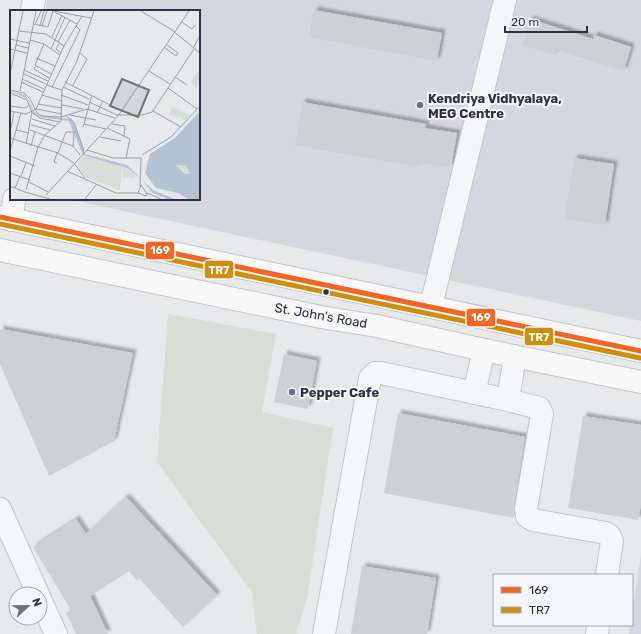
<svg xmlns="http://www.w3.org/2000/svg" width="641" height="634" font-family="Rubik,sans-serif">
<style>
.built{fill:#d4d7dd}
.green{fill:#d6ded6}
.building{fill:#ced0d3;filter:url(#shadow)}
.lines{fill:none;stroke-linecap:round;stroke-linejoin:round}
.minor-casing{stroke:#c4c6c8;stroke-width:24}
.major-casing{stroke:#c2c5c8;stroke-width:24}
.minor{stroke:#f5f6f7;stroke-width:22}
.major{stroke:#f8f8f8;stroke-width:22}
.bus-1-casing{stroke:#f4f6f9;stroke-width:8}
.bus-2-casing{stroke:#f4f6f9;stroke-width:8}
.bus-1{stroke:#f26522;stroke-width:5}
.bus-2{stroke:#ce8f0e;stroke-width:5}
.poi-dot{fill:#6c737f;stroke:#f4f6f9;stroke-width:1.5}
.bus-dot{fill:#2b3445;stroke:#f4f6f9;stroke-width:1.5}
.labels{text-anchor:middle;stroke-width:4;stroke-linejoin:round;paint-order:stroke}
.poi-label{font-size:13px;font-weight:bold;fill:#2b3445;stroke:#f4f6f9;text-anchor:start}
.street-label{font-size:13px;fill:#2b3445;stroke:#f4f6f9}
.inset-road{fill:none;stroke:#9ba0a8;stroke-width:1}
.view{fill:#6c737f;fill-opacity:0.15;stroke:#6c737f;stroke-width:2}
.inset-edge{fill:none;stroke:#2b3445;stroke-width:2}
.line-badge{stroke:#f4f6f9;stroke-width:1.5}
.badge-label{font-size:11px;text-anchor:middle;font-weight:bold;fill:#fff}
</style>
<defs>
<filter id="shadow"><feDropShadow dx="3.5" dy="-3.5" stdDeviation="1" flood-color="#0004"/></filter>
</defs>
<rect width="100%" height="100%" fill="#e6e8ea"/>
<path class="built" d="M47,0H641V321L67,199H199V11H46Z
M641,555V634H629L630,625H632V614Z"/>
<path class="green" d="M168,314L276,334L262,412L333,428L307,598L296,634H257L252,592L157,462Z"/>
<path class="building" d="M314,10L442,33L437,61L309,37Z
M530,19L593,39L594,35L631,47L624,71L556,50L555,55L522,45Z
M302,102L426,124L425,128L457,133L451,168L419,163L418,167L295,145Z
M574,158L614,164L605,225L565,219Z
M0,329L133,353L114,441L49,476L0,364Z
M284,354L317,361L308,409L274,402Z
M398,413L525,437L514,507V518L384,493Z
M583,416L641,425V504L638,520L568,508Z
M126,497L217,595L183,627L139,578L137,580L129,571L90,596L108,634H76L66,613L71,610L33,547L76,519L86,534Z
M362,566L436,578L427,634H351Z"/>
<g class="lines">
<defs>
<path id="minor" d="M32,11L34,0
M12,220L14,199
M431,306L505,0
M474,393L484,350
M508,400L515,356
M0,509L38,594
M40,599L56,634
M324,634L370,378L375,373H381L508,400L539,408L542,414L526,509L527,516L533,520L606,533L610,536L612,541L607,575
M597,634L598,625"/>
<path id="major" d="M0,217L641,351
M0,250L321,317L377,326L484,350L641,382"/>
</defs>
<use href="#minor" class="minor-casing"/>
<use href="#major" class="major-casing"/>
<use href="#minor" class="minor"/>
<use href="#major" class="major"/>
<defs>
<path id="bus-1" d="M0,217L641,351"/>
<path id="bus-2" d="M0,224L640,358"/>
</defs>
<use href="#bus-1" class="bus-1-casing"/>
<use href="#bus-2" class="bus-2-casing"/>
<use href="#bus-1" class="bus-1"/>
<use href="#bus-2" class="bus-2"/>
</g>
<g class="poi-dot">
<circle cx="420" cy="105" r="4"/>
<circle cx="292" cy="392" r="4"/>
</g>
<circle class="bus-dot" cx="326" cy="292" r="3.5"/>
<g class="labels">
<g class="poi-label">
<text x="428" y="103">Kendriya Vidhyalaya,<tspan x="428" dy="15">MEG Centre</tspan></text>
<text x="300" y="397">Pepper Cafe</text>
</g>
<g class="street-label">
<text transform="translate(321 315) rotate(10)" y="5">St. John's Road</text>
</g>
</g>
<g transform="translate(10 10)">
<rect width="190" height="190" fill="#e6e8ea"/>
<path d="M187,62H190V73L186,78L181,72ZM163,97L180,105L175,111L168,106L167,108L159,104ZM75,145L112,156L110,180L77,168L67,154ZM165,155H175L180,163L175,164ZM113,157L125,165V168L113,167Z" fill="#d6ded6"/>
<path d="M0,81L15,85L19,90L24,101L28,105L60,109L64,113L75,144L117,155L143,180L165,189H157L141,182L133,170L117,158L73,145L59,111L31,107L24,104L18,89ZM190,101V189H178L168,183L146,178L135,163L140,144L165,128ZM165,155H175L180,163L175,164Z" fill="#b4c4d5" fill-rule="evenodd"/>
<path class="inset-road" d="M43,1L81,8M131,1L162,20L190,43M45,2L67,14M172,12L182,19L185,15M23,14L38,17L43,1M25,15L31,1M30,15L34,1M32,16L37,1M9,21L36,24L54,36M42,27L52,5M0,29L19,33M20,30L34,34L50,45M48,32L60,10M34,34L25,55L41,64M49,34L46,39L51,43M6,35L18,38M154,37L166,46L168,43L157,35M184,37L190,25M0,39L17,43M41,39L55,7M26,48L45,56M26,55L24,59L39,68M14,60L38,71M139,61L160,74M0,64L13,1M14,64L36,74M165,67L177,75M12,69L34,79M11,72L33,82M55,72L110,100M36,75L52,80M63,75L77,49L70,43M42,77L70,20L66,16M53,77L79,89M158,78L187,99M0,80L14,83L20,89L28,104L32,106L51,107L77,99L105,108M10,81L26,1M0,83L17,90L22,102L16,134M32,85L52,91M51,85L78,95M79,92L107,105M28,94L52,98M52,95L73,99M0,96L15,98L19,95M26,99L52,104M0,101L16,104L26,99L54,36L72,6M143,101L171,117M22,103L30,108L50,112M87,103L93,91M60,105L86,110M106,105H132L142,102L184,39M56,106L64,112L74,141M22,109L45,116M74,114L96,119M102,114L115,116L114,127M21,115L40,120M73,117L82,85M1,118L4,102M97,118L120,129L116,148M6,120L19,123M20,120L63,136L70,145M90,127L111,131M0,128L48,143L64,153M21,136L25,121M63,136L64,123M77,140L103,148H131M0,141L11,103M47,143L44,152L47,153M48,143L56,122H66M132,145L161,127L190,96M0,146L25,156M64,153L75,168M57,161L106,183H128M0,163L20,170M11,166L16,153M19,172L38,182M131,175L137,184L136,186L128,183ZM0,176L15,182M130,176L131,148M5,178L10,166M16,180L28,137L35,125L51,111L52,80L67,51L84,1M15,182L40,189M137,183L151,189M36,185L108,106L179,1M75,189L86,175"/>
<path class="view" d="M112,69L139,80L128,107L100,96Z"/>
<rect width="190" height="190" class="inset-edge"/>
</g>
<g class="line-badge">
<rect x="145" y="241" width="30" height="19" rx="4" fill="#f26522"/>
<rect x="204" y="260" width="30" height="19" rx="4" fill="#ce8f0e"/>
<rect x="466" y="308" width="30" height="19" rx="4" fill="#f26522"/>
<rect x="524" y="327" width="30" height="19" rx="4" fill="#ce8f0e"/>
</g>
<g class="badge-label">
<text x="160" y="254">169</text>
<text x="219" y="274">TR7</text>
<text x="481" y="321">169</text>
<text x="539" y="341">TR7</text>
</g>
<rect x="493" y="574" width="140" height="52" fill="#f4f6f9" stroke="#a4a8b1"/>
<rect x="501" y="587" width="20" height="6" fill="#f26522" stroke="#a4a8b1"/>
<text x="529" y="594" font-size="12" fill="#2b3445">169</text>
<rect x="501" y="607" width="20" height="6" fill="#ce8f0e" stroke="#a4a8b1"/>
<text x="529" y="614" font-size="12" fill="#2b3445">TR7</text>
<g transform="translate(28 606) rotate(68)"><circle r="19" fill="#f4f6f9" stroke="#a4a8b1"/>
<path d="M0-3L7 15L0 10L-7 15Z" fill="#6c737f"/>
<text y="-6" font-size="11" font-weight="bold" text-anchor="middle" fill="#2b3445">N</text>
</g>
<path d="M505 26v6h82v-6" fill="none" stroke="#2b3445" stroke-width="2"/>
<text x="511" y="26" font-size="12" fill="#2b3445" stroke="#f4f6f9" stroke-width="3" paint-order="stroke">20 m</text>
</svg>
